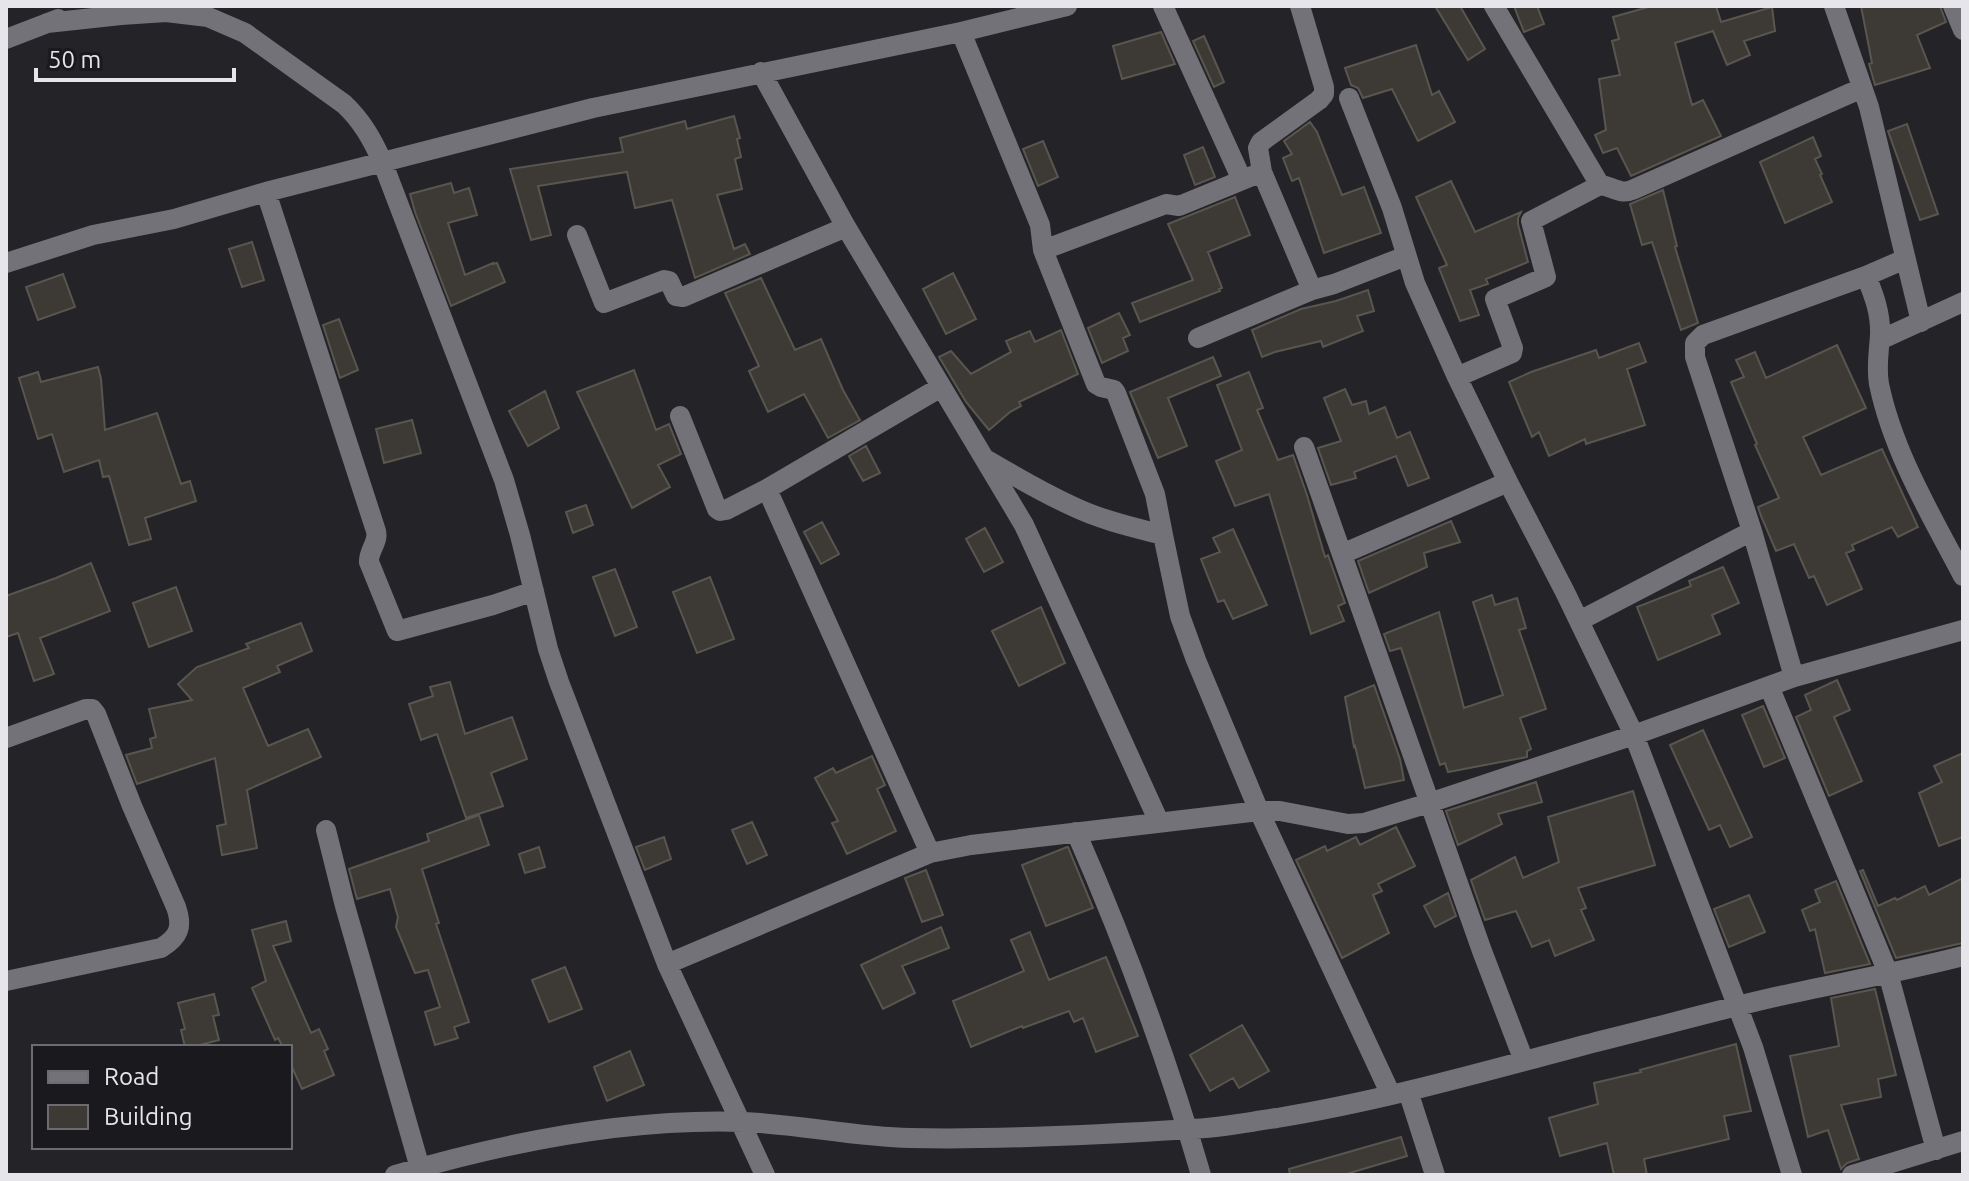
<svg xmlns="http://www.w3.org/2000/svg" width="1969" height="1181" font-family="Ubuntu,sans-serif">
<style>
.building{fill:#3d3a35;stroke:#595650;stroke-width:2}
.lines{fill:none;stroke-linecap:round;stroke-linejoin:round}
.minor{stroke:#737278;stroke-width:20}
</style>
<rect width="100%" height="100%" fill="#232328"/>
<path class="building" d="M1435,6H1460L1485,49L1468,60Z
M1514,6H1537L1544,24L1524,32Z
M1652,6H1716L1721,22L1772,7L1775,31L1744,41L1750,55L1727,65L1713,31L1675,43L1692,105L1703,100L1721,136L1631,176L1617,148L1603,153L1595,135L1606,130L1599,79L1620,75L1612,41L1619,39L1613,17Z
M1861,6H1940L1946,22L1917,35L1930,68L1875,85L1869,64L1872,63Z
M1161,32L1175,64L1122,79L1113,46Z
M1204,36L1224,82L1214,87L1193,41Z
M1416,45L1432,95L1439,91L1455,122L1418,141L1392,89L1363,98L1358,88L1351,85L1345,68Z
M734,116L740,138L737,139L741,157L735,159L742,189L717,195L734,249L745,244L750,254L695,278L672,200L635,208L627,172L538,186L551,235L531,240L510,169L623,152L620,138L685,121L687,129Z
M1310,122L1317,132L1342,195L1364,187L1381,233L1324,253L1299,178L1292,181L1283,158L1292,154L1284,141Z
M1907,124L1938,214L1920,220L1888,131Z
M1813,137L1821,156L1815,159L1822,174L1820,175L1832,202L1785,223L1760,162Z
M1043,141L1058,177L1038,186L1023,149Z
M1203,147L1215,177L1195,185L1184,155Z
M1451,181L1475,232L1521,212L1518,218V224L1528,262L1486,279L1488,284L1470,290L1479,315L1460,321L1439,268L1447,265L1416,197Z
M451,183L454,193L469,188L477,215L448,223L465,275L493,263V264L497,263L505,282L451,306L415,212L410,194Z
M1663,190L1677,246L1675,247L1698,323L1681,330L1652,242L1642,245L1630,204Z
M1235,197L1250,235L1208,252L1222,288L1219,289L1220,291L1140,322L1132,303L1193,280L1168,224Z
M252,242L264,280L242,287L229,249Z
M953,273L976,319L946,334L923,289Z
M63,274L75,307L38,320L26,287Z
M761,278L795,350L821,339L843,390L860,420L828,438L804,394L768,412L749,371L759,366L725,293Z
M1368,290L1374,311L1357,316L1363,331L1323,347L1321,341L1275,352L1262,357L1252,330L1301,309L1336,301Z
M1119,313L1130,335L1123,338L1128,351L1102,363L1088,328Z
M339,319L358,370L340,378L323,325Z
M1061,330L1078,374L1019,402L1021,406L1010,412L989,430L966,402L939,357L951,351L971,374L1011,352L1006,341L1030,331L1035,342Z
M1639,343L1646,362L1627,369L1645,425L1586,444L1585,439L1549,456L1539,432L1532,437L1509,382L1531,372L1596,350L1599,358Z
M1837,345L1866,408L1803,437L1821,475L1882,449L1918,527L1898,537L1892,527L1852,545L1854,550L1846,553L1862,589L1827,605L1814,576L1809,578L1794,544L1776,551L1761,516L1758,507L1779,498L1755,445L1757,444L1731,382L1744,377L1736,360L1755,352L1766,378Z
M1213,357L1221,376L1168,398L1187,446L1158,458L1130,392Z
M98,367L101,379L105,430L157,413L181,484L190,481L196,501L145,518L151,539L129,545L109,476L103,477L99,460L64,472L52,434L38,439L19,378L38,372L41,382Z
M634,370L656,430L669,424L681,454L658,465L670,487L632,508L577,392Z
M1249,372L1263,408L1257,410L1278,460L1293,455L1307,495L1325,557L1328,555L1345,603L1338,606L1344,621L1311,634L1269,494L1235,506L1216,461L1242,450L1217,385Z
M1345,389L1352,405L1366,401L1369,414L1385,407L1397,438L1410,432L1429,478L1408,486L1396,456L1354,472L1356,478L1331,485L1318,448L1341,441L1324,398Z
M545,391L559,428L528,446L509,411Z
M412,420L421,453L384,463L376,429Z
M866,446L880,473L863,481L849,456Z
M586,505L593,525L573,533L566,512Z
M1451,521L1460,542L1424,553L1427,567L1369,593L1358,561Z
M822,522L839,554L821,564L804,532Z
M985,528L1003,562L984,572L966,539Z
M1233,529L1267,605L1233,619L1224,600L1218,602L1201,559L1220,552L1213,538Z
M91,563L110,611L40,638L54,674L34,681L18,633L6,637V596L56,578Z
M1723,567L1739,603L1712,615L1720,634L1658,660L1637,607L1691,586L1689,581Z
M615,569L637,627L615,636L593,577Z
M710,577L734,639L697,653L673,592Z
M176,587L192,631L149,647L133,603Z
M1492,595L1495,605L1517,598L1526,628L1519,630L1546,709L1520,718L1531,749L1527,751V757L1448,772L1445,763L1440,765L1401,648L1390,651L1384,634L1439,612L1464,708L1503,695L1473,602Z
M1041,607L1065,663L1019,686L992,631Z
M301,623L312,651L277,666L280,672L243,688L268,746L308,729L321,757L247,790L257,848L222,855L217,826L226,824L215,758L137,784L126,755L152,748L150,739L156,737L149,709L192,700L178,684L197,667L249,648L246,644Z
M1837,680L1850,710L1834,717L1862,781L1829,796L1796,717L1811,710L1805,695Z
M450,682L465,734L512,717L527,759L491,773L503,806L466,818L437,734L421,740L409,704L433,696L430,687Z
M1374,685L1400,759L1404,780L1365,788L1355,746L1354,747L1345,697Z
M1763,706L1785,758L1764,767L1742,715Z
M1703,730L1752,837L1730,847L1720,825L1709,830L1670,745Z
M1963,753V837L1939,846L1919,793L1942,782L1934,766Z
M872,756L885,785L877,789L896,831L847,854L832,823L838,821L815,778L833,768L836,773Z
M1536,782L1542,802L1498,814L1502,824L1458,845L1446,811Z
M1633,791L1655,865L1578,888L1586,908L1581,910L1594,940L1555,956L1549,940L1532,947L1516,911L1485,920L1471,880L1515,857L1523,878L1559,862L1548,817Z
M479,815L489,845L422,869L439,923L436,924L469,1022L454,1027L458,1038L435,1045L425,1012L440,1007L428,970L415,973L396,927L398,917L390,889L357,899L349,869L429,841L427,834Z
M752,822L767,855L747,864L732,830Z
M1396,827L1415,866L1378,884L1382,891L1373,895L1389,933L1342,958L1296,860L1325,846L1327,851L1356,837L1360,845Z
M664,837L671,859L645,870L636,847Z
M539,847L545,867L525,873L519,854Z
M1067,847H1068L1093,908L1046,926L1022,865Z
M926,870L943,915L922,922L905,878Z
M1863,870L1878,906L1895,898L1897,900L1925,886L1929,895L1963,878V943L1896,958L1860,871Z
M1836,881L1870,964L1825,973L1815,929L1810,931L1802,910L1820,902L1815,890Z
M1448,893L1456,916L1435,927L1424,906Z
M1749,895L1765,932L1729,947L1714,909Z
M286,921L291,941L273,946L311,1033L319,1029L328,1049L324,1051L334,1075L302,1089L290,1063V1047H283L278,1038L275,1040L252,988L266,981L252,930Z
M941,927L949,948L902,966L915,993L883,1009L861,965Z
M1030,932L1049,980L1106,957L1138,1036L1096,1052L1083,1018L1074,1022L1069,1011L1023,1028L1022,1026L971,1047L953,1001L1024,971L1011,940Z
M565,967L582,1009L549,1022L532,980Z
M1875,989L1896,1075L1878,1079L1881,1097L1841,1105L1859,1159L1847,1163L1841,1169L1828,1130L1808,1137L1790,1056L1839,1046L1831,998Z
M214,994L219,1015L213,1016L219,1040L192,1047H185L181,1030L185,1029L178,1003Z
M1242,1025L1269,1071L1239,1088L1233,1078L1210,1091L1190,1055Z
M1736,1044L1751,1111L1724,1116L1729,1139L1644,1159L1647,1175H1614L1607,1143L1560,1156L1549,1118L1598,1104L1594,1083L1641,1072L1640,1070Z
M630,1051L644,1085L607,1101L594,1067Z
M1401,1137L1407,1156L1343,1175H1290L1289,1169Z"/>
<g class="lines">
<path class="minor" d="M1163,6L1242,180
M1300,6L1324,87V94L1319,100L1261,142L1258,148L1262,172L1312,290L1334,284L1406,256
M1494,6L1600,185C1612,186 1620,195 1632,190L1862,88
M1834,6L1869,107L1921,322
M1953,6L1963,30
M47,23L121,15L166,12L208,17L245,33L344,104C362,121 372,139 382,161L504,480L520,535L548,649L559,682L667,964L765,1175
M961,32L1040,225L1043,250L1166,204L1179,206L1262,172
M6,39L58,19
M761,72L846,227L1024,525L1159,822
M1349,98L1392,208L1415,283L1457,377L1508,482L1565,592L1634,735L1753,1047L1792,1175
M266,192L376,531C379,542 368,551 369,562L397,631L493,605L534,591
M577,235L604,303L664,280L669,281L676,296L683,297L846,227
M6,263L93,235L174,219L266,192L593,108L961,32L1067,6
M1866,276C1874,295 1881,314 1880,335C1879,352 1876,367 1879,384C1893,452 1931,515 1963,576
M1198,338L1312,290
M1880,340L1963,302
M1457,377L1512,353L1513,348L1495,299L1546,277L1531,221L1600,185
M680,416L717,509L720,511L726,510L767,489L930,853
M1304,447L1482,951L1524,1061
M989,461C1016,477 1044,493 1072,506C1101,520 1132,527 1163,535L1155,494L1116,393L1114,390L1101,387L1096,384L1043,250
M767,489L941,387
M1163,535L1180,616L1196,660L1259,811L1391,1095
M1342,554L1508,482
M1579,621L1752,531
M1794,677L1752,531L1695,357V343L1703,335L1866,276L1905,259
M1769,686L1888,973L1936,1150
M6,738L86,709H92L96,714L132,806L176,907C183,927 179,937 161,948L6,981
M326,830L345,906L422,1175
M1076,832C1125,944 1167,1058 1201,1175
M667,964L930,853L971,845L1259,811H1280L1348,824L1364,823L1429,803L1634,735L1794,677L1963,630
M1408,1091L1435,1175
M395,1175C507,1142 626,1118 743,1122C799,1124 854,1137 910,1138C1003,1140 1097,1135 1190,1129C1219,1128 1248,1122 1277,1118C1388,1100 1496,1068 1604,1040C1661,1026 1718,1010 1775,997C1838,983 1901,972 1963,956
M1852,1175L1963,1141"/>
</g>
<rect width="1969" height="1181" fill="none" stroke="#e6e5e9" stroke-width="16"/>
<rect x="32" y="1045" width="260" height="104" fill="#1a191e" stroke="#6c6b6f" stroke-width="2"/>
<rect x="48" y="1071" width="40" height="12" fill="#737278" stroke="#6c6b6f" stroke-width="2"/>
<text x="104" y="1085" font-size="24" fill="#e6e5e9">Road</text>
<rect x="48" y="1105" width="40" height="24" fill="#3d3a35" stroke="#6c6b6f" stroke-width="2"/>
<text x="104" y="1125" font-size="24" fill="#e6e5e9">Building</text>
<path d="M36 68v12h198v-12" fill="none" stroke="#e6e5e9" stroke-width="4"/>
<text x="48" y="68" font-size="24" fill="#e6e5e9" stroke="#1a191e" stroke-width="6" paint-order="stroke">50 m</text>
</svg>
